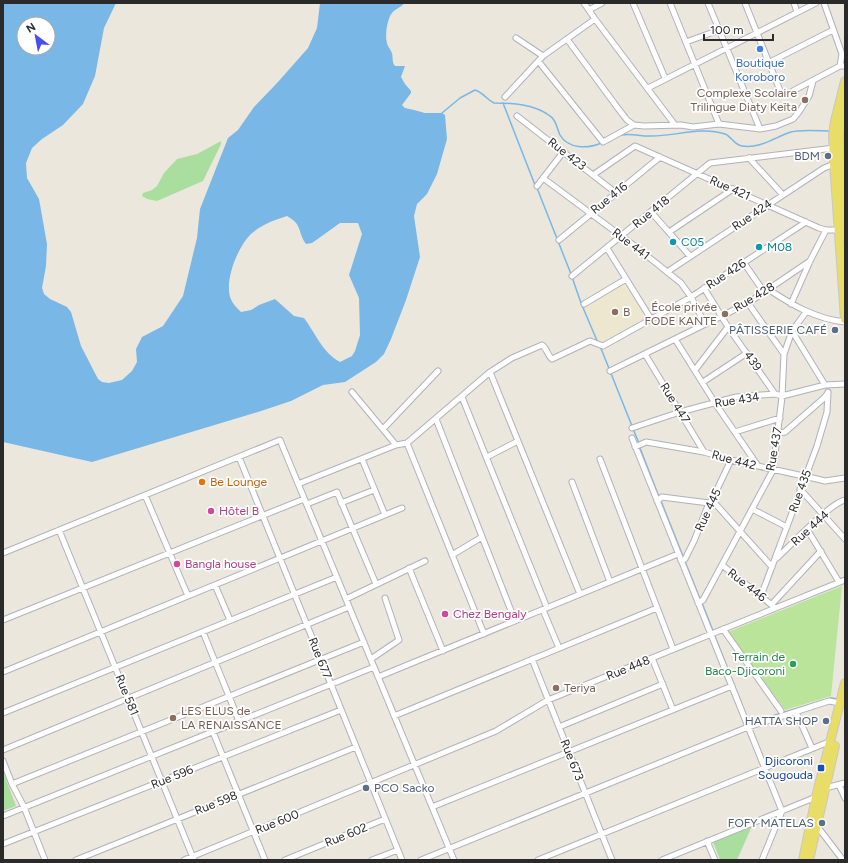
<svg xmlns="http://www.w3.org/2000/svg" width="848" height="863" font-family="Figtree,sans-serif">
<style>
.education{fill:#ece7ce}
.green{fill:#a9de9e}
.pitch{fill:#b9e49a}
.water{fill:#78b7e6;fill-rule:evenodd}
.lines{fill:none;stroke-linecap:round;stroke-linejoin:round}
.stream{stroke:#78b7e6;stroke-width:1.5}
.street-casing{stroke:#b1b1bd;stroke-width:7}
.primary-casing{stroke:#c8c8c8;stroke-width:10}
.street{stroke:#fff;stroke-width:5}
.primary{stroke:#e7dd67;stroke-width:8}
.shop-dot{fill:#3f7fe0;stroke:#fff;stroke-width:1.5}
.education-dot{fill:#8d6e63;stroke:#fff;stroke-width:1.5}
.service-dot{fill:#5c6f8a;stroke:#fff;stroke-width:1.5}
.culture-dot{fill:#0f9aa8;stroke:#fff;stroke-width:1.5}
.food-dot{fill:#e8710a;stroke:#fff;stroke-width:1.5}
.hotel-dot{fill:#d1479c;stroke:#fff;stroke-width:1.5}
.leisure-dot{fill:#2e9e5b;stroke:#fff;stroke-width:1.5}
.transit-dot{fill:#1a4fb4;stroke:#fff;stroke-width:1.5}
.labels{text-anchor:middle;stroke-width:3.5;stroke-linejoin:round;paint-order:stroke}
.shop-label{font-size:12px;fill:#366cbe;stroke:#fff}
.education-label{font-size:12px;fill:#785e54;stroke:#fff;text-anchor:start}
.street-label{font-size:12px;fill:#2a2a2a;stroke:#fff}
.service-label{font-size:12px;fill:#4e5e75;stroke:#fff;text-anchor:end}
.culture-label{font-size:12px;fill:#0d838f;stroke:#fff;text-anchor:start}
.food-label{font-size:12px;fill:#c56008;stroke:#fff;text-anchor:start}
.hotel-label{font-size:12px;fill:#b23c85;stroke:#fff;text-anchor:start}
.leisure-label{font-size:12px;fill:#27864d;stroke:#fff;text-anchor:end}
.transit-label{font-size:12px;fill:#164399;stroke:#fff;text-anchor:end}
</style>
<rect width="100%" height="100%" fill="#ebe7dd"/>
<path class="education" d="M626,281L646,317L599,344L584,307Z"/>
<path class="green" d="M221,141V144L203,181L157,201L147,199L142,196L143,193L152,190L157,186L164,173L177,159L197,154Z
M3,771L16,806L3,811Z
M752,826L737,860H720L713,842Z"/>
<path class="pitch" d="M842,586L831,696L785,710L728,632Z"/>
<path class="water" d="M3,3H116L104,28L95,76L83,104L63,125L42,139L32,148L26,163L27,178L39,199L47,244L46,266L42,288L44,294L50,299L67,307L71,312L81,346L98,379L102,382L109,383L122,380L132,371L137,362L136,349L142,337L163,326L183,296L197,238L200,209L228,138L238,130L254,107L278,82L308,48L317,28L320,3H404C401,8 396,8 392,13C387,19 384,38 388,46C389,48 390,49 391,51C394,56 391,61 395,66H405L401,77L405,84L411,91V93L402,105L405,108L414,110L425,113H442L445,115L447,139L437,174L427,194L417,204L414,216L420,257L406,300L391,339L384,354L376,362L345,382L323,385L291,401L258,412L92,462L3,442ZM24,24H48V48H24ZM287,216C303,225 297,231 306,244L312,243L340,223H358L362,234L349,275L359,298L360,335L355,351L352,356L340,362C322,352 316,334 304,318L294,316L275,299L259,305L251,310L241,312C236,307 232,303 230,297C225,278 238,247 251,234C261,225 274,220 287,216Z"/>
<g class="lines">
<path class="stream" d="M503,103L535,185
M442,113L460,98L475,90C484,93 486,99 494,103C513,103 534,104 550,116C556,119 557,129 560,135C568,149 588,149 601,143
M843,131H844L845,138
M621,135C631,133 639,136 649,136C673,137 700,126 725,134C731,136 734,145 742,146C760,149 775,137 791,132C800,129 821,131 831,131
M537,188L571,274
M572,277L581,303L598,343
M600,346L632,426
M633,429L639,443
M640,448L659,497
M661,501L700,599
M702,603L713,631
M714,634L749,723L831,698L838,699"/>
<defs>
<path id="street" d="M584,3L595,19L675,125
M633,3L665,78
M670,3L719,124
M708,3L760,129
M745,3L781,93L787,94L840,66H845
M794,3L797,12
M824,3L842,54L840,66
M589,10L602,3
M516,38L543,56
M567,39L617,107L627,120L634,125L644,126L681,125L693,127L719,124L760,129L776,126L793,119L799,112L809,96L813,81
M686,42L719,30
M539,62L603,142L634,125
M770,62L833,30
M648,88L816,3
M505,97L543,56L595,19
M517,116L616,193
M749,158L783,195
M593,175L635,146L819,228L826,230H839
M543,178L636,247L681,283L691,297L705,324
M537,186L564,151
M651,212L690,256
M669,232L733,189
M559,240L660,157
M607,248L651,319
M744,263L764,292
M667,272L824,168L837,163
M572,276L710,163L834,148
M704,288L728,327L775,394
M768,289C792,305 816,319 845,322
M748,303L784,354
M584,304L626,279
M791,304L810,261L826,230
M792,331L825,385
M675,339L715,403L758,466
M645,354L704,452
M695,370L728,327
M610,371L748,303L810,261
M490,372L580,594
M703,382L747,353
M352,392L396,445
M462,397L547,608
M436,419L515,621
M632,428L680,412L736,397L775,394L782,396L825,385L845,384
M383,429L438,371
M735,432L780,418
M778,433L785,432L824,398L827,394
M632,438L782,811L762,860
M407,443L484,634
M635,447L646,442L704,452L731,460L817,479L825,481L845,478
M239,457L402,860
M487,457L518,441
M362,459L385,515
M600,459L673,649
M572,482L610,582
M298,484L396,445L407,443L490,372L512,358L542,345C547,348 547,355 552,359L590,341L603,346L691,297L806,222
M800,489L845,539
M145,495L188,596
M712,500L772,567
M657,501L662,497L709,503
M341,503L374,490
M307,504L337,492L376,584
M752,509L787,527
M807,529L839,582
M59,530L194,860
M3,553L280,440L454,860
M452,555L482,537
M777,558C790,546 830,503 845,500
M681,561L685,559L694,541L709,503L712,500L731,460
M722,565L773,606
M409,568L443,651
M215,585L230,620
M761,596L817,446L827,412L828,392
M346,599L425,561
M698,603L703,600L773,470L782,397L784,354L792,331L806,312
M772,604L821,551
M543,610L559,648
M3,620L304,499
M723,629L781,711
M203,632L239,721
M652,658L673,710
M371,659L399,640L385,598
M532,659L612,860
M3,672L402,508
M378,677L678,554
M796,712L812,748
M3,713L337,577
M394,716L657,608
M559,727L663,684
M213,732L265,860
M3,750L349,607
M3,761L12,784L24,807L45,860
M12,784L364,642
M839,785L845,798
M825,788L845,783
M432,807L732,686
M3,816L374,667
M817,826L843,860
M707,841L715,860
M3,844L341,710
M76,860L356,747
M184,860L496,731L548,700L845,580
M285,860L385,819
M372,860L398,850
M421,860L748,727L829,701L840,703
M538,860L831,741
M662,860L816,797"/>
<path id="primary" d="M845,81L835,121L833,135L834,163L845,319
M845,105L840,127L839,136L840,163L845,236
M803,860L816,797L845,683
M809,860L835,746"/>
</defs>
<use href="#street" class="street-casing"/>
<use href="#primary" class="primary-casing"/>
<use href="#street" class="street"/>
<use href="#primary" class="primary"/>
</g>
<circle class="shop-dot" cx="760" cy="49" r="4"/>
<g class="education-dot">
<circle cx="805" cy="100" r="4"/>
<circle cx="615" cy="312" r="4"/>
<circle cx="725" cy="314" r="4"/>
<circle cx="556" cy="688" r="4"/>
<circle cx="173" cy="718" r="4"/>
</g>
<g class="service-dot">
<circle cx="828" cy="156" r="4"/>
<circle cx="835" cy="330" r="4"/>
<circle cx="826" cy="721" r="4"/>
<circle cx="366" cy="788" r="4"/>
<circle cx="822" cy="823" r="4"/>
</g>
<g class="culture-dot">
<circle cx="673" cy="242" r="4"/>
<circle cx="759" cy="247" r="4"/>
</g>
<circle class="food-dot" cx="202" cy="482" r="4"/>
<g class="hotel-dot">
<circle cx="211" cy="511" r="4"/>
<circle cx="177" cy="564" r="4"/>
<circle cx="445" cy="614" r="4"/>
</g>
<circle class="leisure-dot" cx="793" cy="664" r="4"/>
<rect class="transit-dot" x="817" y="764" width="8" height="8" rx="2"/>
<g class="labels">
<g class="shop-label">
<text x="760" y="67">Boutique<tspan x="760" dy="14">Koroboro</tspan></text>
</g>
<g class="education-label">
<text x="797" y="97" text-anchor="end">Complexe Scolaire<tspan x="797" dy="14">Trilingue Diaty Keïta</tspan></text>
<text x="717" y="311" text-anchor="end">École privée<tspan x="717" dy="14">FODE KANTE</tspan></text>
<text x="623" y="316">B</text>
<text x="564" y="692">Teriya</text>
<text x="181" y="715">LES ELUS de<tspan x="181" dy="14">LA RENAISSANCE</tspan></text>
</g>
<g class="street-label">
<text transform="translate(567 154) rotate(38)" y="4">Rue 423</text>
<text transform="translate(730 188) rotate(24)" y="4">Rue 421</text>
<text transform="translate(609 198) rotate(-39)" y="4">Rue 416</text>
<text transform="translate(651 212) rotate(-39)" y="4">Rue 418</text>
<text transform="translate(752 215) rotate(-34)" y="4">Rue 424</text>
<text transform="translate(631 244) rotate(37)" y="4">Rue 441</text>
<text transform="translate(726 274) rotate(-33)" y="4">Rue 426</text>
<text transform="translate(754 297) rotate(-31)" y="4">Rue 428</text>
<text transform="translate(753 361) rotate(55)" y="4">439</text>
<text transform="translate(737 400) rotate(-9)" y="4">Rue 434</text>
<text transform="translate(675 403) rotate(58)" y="4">Rue 447</text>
<text transform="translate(774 449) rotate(-80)" y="4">Rue 437</text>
<text transform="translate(734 460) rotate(15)" y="4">Rue 442</text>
<text transform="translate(800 491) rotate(-70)" y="4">Rue 435</text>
<text transform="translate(708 510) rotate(-65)" y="4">Rue 445</text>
<text transform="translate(810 528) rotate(-42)" y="4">Rue 444</text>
<text transform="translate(747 585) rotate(38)" y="4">Rue 446</text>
<text transform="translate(320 658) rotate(68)" y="4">Rue 677</text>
<text transform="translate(628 668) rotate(-22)" y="4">Rue 448</text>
<text transform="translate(127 695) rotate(68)" y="4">Rue 581</text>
<text transform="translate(572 760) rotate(68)" y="4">Rue 673</text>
<text transform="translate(172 777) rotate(-22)" y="4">Rue 596</text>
<text transform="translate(216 803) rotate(-22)" y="4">Rue 598</text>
<text transform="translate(277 822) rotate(-22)" y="4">Rue 600</text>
<text transform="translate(346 835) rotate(-22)" y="4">Rue 602</text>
</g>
<g class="service-label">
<text x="820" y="160">BDM</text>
<text x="827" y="334">PÂTISSERIE CAFÉ</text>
<text x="818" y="725">HATTA SHOP</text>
<text x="374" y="792" text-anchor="start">PCO Sacko</text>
<text x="814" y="827">FOFY MATELAS</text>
</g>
<g class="culture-label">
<text x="681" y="246">C05</text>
<text x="767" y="251">M08</text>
</g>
<g class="food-label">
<text x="210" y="486">Be Lounge</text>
</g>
<g class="hotel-label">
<text x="219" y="515">Hôtel B</text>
<text x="185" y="568">Bangla house</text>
<text x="453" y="618">Chez Bengaly</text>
</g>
<g class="leisure-label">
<text x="785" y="661">Terrain de<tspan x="785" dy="14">Baco-Djicoroni</tspan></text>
</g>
<g class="transit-label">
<text x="813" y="765">Djicoroni<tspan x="813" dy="14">Sougouda</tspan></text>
</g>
</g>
<rect width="848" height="863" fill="none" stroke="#2a2a2a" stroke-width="8"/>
<g transform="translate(36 36) rotate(328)"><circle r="19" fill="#ffffff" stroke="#aaaaaa"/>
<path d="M0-3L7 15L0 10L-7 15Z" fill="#494eed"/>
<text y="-6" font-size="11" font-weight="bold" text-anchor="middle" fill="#2a2a2a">N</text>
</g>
<path d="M704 34v6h69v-6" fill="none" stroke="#2a2a2a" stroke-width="2"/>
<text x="710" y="34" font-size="12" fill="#2a2a2a" stroke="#ffffff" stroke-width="3" paint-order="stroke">100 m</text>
</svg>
